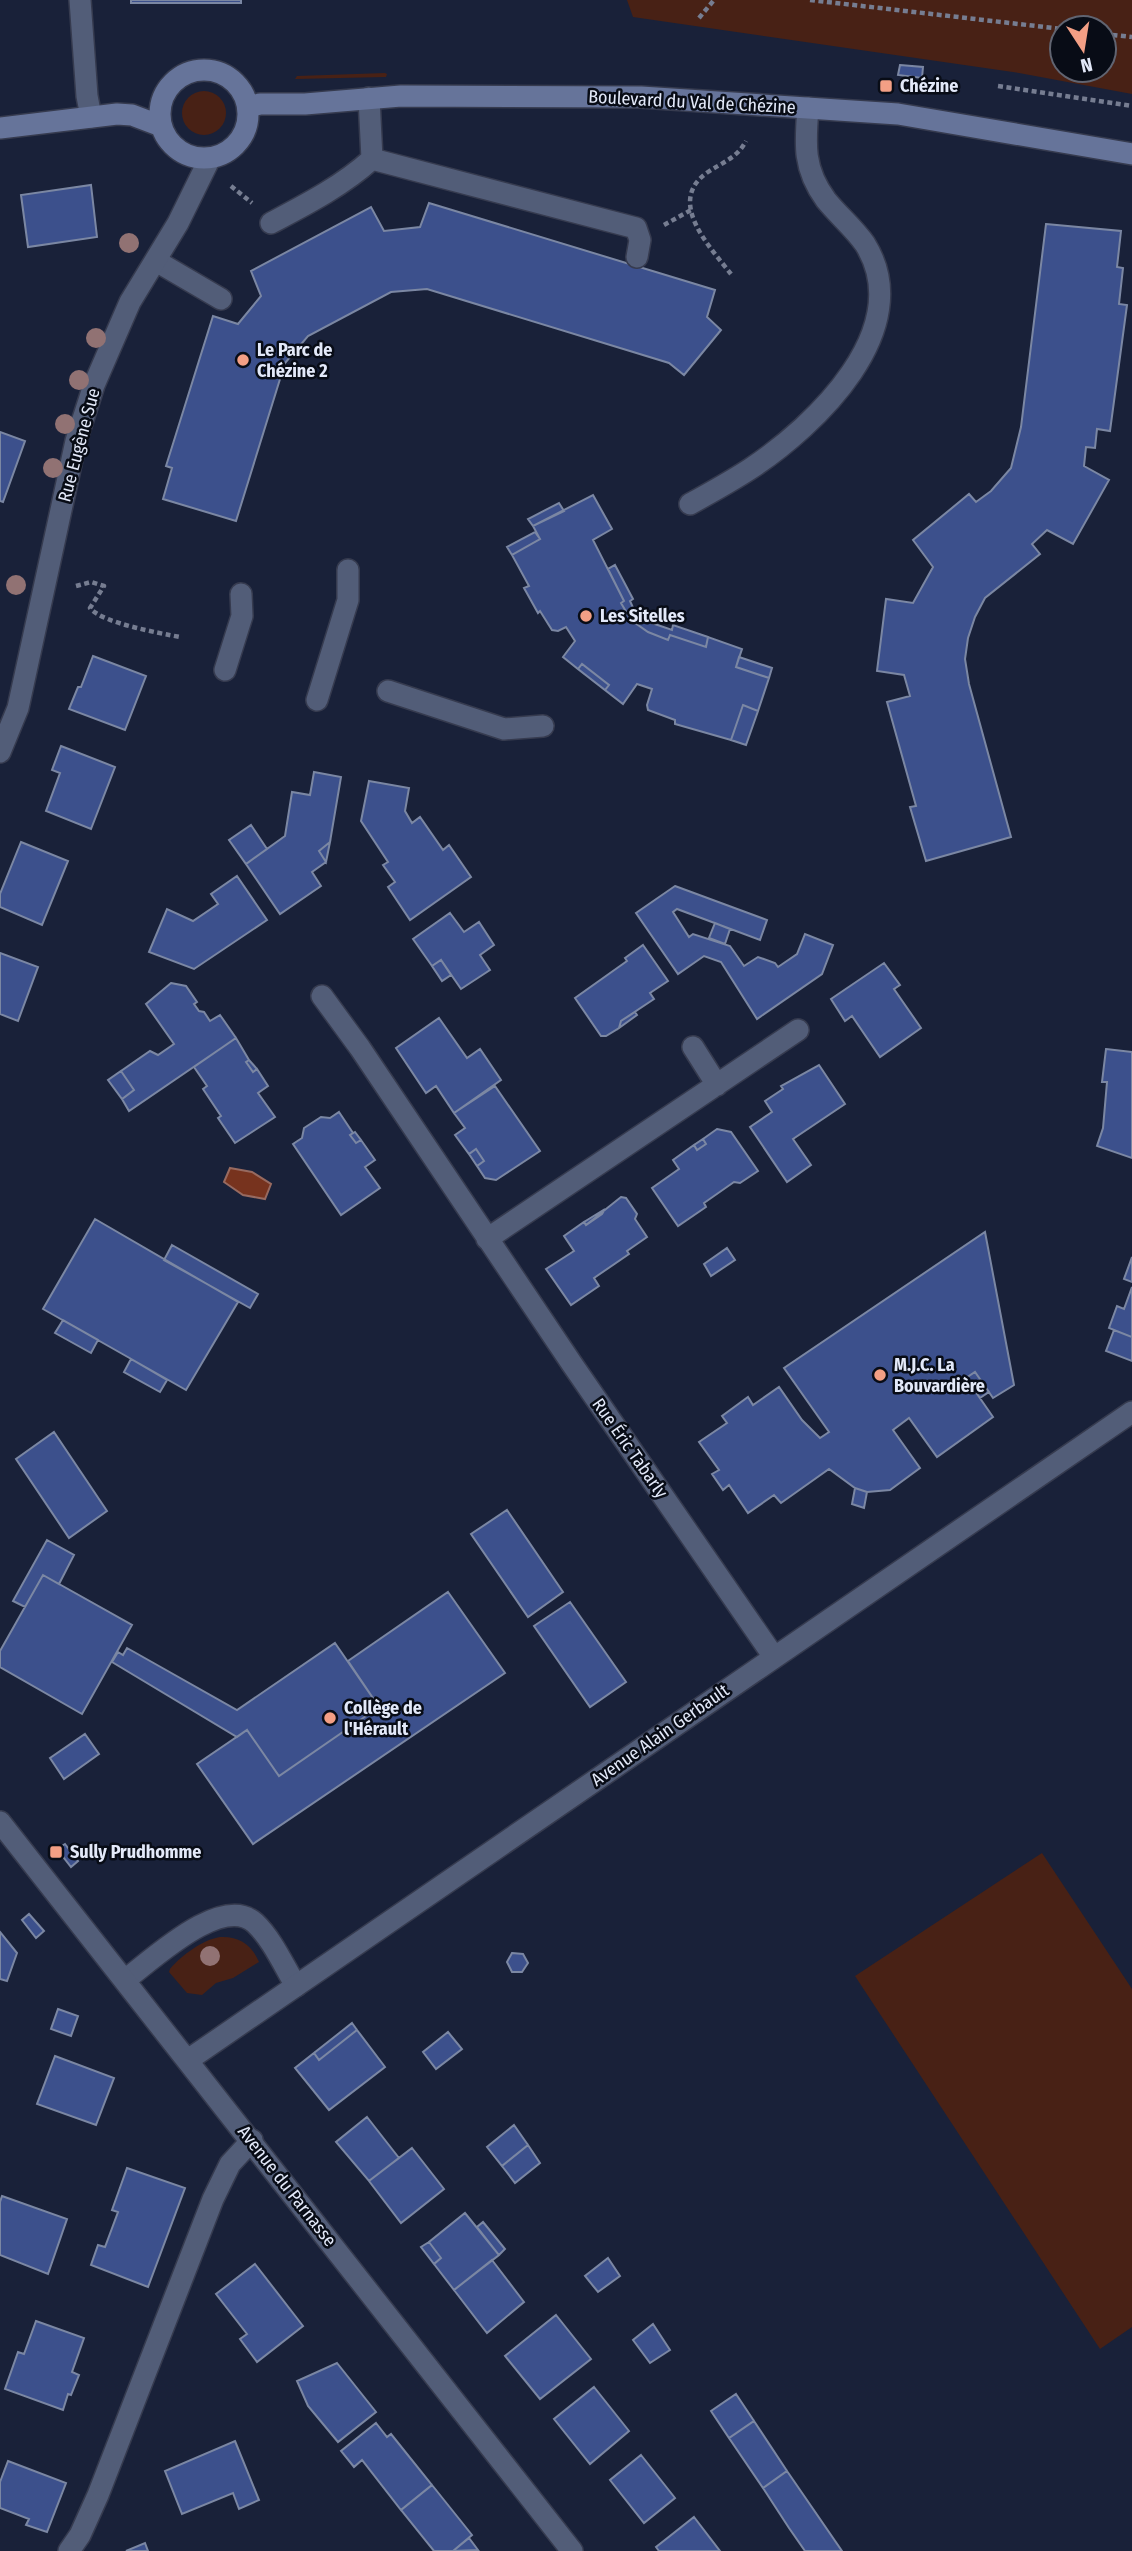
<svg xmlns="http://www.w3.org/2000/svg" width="1132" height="2551" font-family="'Fira Sans Condensed',sans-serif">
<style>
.green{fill:#482115;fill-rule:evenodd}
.water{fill:#77331e;stroke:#976a60;stroke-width:2}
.building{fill:#3c508c;stroke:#7b87a3;stroke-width:2}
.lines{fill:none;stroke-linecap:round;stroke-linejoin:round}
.lane-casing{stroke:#363b4f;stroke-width:24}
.street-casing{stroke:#363b4f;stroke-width:24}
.secondary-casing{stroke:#363b4f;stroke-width:24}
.path{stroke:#767d91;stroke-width:4.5;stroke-dasharray:5 3.5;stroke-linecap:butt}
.lane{stroke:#525d78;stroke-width:21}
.street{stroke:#525d78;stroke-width:21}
.secondary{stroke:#66749a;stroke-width:21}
.tree{fill:#917273}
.poi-dot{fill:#f39f85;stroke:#080c16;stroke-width:2.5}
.labels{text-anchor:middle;stroke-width:5;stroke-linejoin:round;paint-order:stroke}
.poi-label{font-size:18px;font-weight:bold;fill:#e3e9f9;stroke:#080c16;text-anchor:start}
.street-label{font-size:18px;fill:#e3e9f9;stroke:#080c16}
</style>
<rect width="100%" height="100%" fill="#192139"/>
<path class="green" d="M627,0H1132V94L1019,73L633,17ZM1062,28H1104V70H1062Z
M385,73L387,74L386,77L295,79L297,76Z
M182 113a22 22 0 1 1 44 0a22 22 0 1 1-44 0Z
M1042,1853L1132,1989V2327L1100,2349L855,1976Z
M220,1937C239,1936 252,1945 259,1962L233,1978L216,1983L202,1995L187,1993L169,1972L170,1969C182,1955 202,1940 220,1937Z"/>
<path class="water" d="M230,1168L252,1172L271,1184L265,1199L243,1195L224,1182Z"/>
<path class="building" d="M131,0H241V3H131Z
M900,65L923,67L922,78L898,75Z
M91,185L97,237L28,247L21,195Z
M429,203L715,290L707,317L721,330L684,375L669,363L427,289L391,292L308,336L285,363L236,521L163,499L172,468L166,466L213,316L238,324L261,296L251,271L371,207L384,231L420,227Z
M1046,224L1121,231L1117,267L1123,268L1119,304L1127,305L1110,431L1097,429L1095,448L1086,447L1084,466L1109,480L1073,544L1047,530L1032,544L1040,554L985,598L975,617L968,638L965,659L969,684L1011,837L926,861L910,807L916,806L887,702L910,696L904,675L877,671L886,599L913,603L933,567L913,540L969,494L976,502L991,491L1011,468L1021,427Z
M0,432L25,441L3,502L0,501Z
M593,495L612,529L593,540L624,601L621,603L631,620L648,632L668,640L670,635L706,647L708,637L742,649L736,667L769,678L758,711L743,705L731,740L675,724V720L648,710L647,705L652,689L637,684L623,704L605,690L609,685L582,664L578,669L563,657L575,641L566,627L558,631L552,630L540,611L538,613L524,588L529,586L512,555L540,539L533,526Z
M559,503L564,511L533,526L528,519Z
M535,532L540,539L512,555L507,547Z
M615,565L633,599L630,601L635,612L649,622L672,630L673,625L708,637L706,647L670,635L668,640L648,632L631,620L621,603L624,601L608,569Z
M93,656L146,676L125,730L69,709L78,687H81Z
M739,657L772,668L769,678L736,667Z
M582,664L609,685L605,690L578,669Z
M743,705L758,711L746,745L731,740Z
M61,746L115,767L91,829L46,811L60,773L52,770Z
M314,772L341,777L330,842L319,851L326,862L312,872L321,886L280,914L246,864L285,836L292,792L310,795Z
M369,781L409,788L405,811L412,823L420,817L443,850L449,845L471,877L410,920L388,887L395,882L383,865L388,862L361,821Z
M251,825L267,849L246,864L229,840Z
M21,842L68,861L42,925L0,907V894Z
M330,842L326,862L319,851Z
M237,876L267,920L194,969L149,952L167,909L193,921L218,904L211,894Z
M675,886L767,920L760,940L677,909L673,912L689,937L693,934L730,946L744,966L758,957L775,963L778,967L797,954L805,934L833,945L822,974L757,1019L721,962L704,956L678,974L636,913Z
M450,913L464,932L479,922L494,945L480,955L490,970L461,989L441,960L432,966L413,939Z
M715,923L730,929L725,944L709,938Z
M643,945L668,981L650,993L654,999L621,1021L619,1028L606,1036H601L575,998L627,961L625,958Z
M0,953L38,967L18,1021L0,1014Z
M441,960L451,975L442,981L432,966Z
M884,963L900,985L894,989L921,1028L880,1057L852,1016L845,1021L831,999Z
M171,983L186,986L197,1002L194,1004L199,1011L204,1012L210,1021L220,1015L236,1038L129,1111L122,1099L134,1090L121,1071L150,1051L158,1055L174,1044L146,1004Z
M635,1012L637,1015L619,1028L621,1021Z
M439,1018L467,1058L480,1049L501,1080L454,1113L436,1086L426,1093L396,1048Z
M236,1038L249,1060L246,1062L253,1072L257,1069L268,1086L258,1093L275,1117L235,1143L218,1118L221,1116L203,1089L207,1086L194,1067Z
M1106,1049L1132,1052V1158L1097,1146L1103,1128L1107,1082H1102Z
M249,1060L257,1069L253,1072L246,1062Z
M819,1065L845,1104L793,1139L811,1165L787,1182L750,1127L772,1112L765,1101L783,1089L781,1086Z
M121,1071L134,1090L122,1099L108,1080Z
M495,1086L540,1151L496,1180L485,1178L477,1166L484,1161L476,1149L469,1154L455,1135L465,1128L454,1113Z
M339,1112L353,1133L350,1135L356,1143L361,1140L375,1160L365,1167L380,1188L341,1215L293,1144L302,1138L304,1128L321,1117L330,1118Z
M717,1129L731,1132L758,1171L740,1183L734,1182L704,1203L706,1207L678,1226L652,1188L679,1169L673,1160L694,1145L697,1150L706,1144L703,1139Z
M355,1132L361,1140L356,1143L350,1135Z
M703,1139L706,1144L697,1150L694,1145Z
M476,1149L484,1161L477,1166L469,1154Z
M621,1197L626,1198L637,1214L635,1219L647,1237L627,1251L629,1254L594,1278L599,1286L571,1305L546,1269L574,1251L564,1236L584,1222L586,1225Z
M605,1209L602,1214L586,1225L584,1222Z
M95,1219L238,1302L186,1390L43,1309Z
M985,1232L1014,1385L993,1398L975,1372L966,1378L993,1417L937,1457L909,1418L893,1430L920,1468L890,1490L867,1492L855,1488L829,1469L781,1503L774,1495L748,1513L729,1485L723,1490L712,1474L719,1470L699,1442L727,1423L722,1416L748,1397L753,1405L779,1387L802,1420L820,1438L829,1432L784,1368Z
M172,1245L258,1294L250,1308L164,1260Z
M727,1248L735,1260L711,1276L704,1264Z
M1132,1257V1282L1124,1279Z
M1132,1287V1337L1109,1328L1117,1306L1124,1309Z
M63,1320L98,1340L91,1353L55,1333Z
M1114,1330L1132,1337V1361L1106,1351Z
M131,1359L167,1380L160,1392L124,1372Z
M975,1372L989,1392L980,1398L966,1378Z
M54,1432L107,1511L69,1538L16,1459Z
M855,1488L867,1492L864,1508L852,1504Z
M507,1510L563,1592L528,1617L471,1534Z
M47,1540L74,1555L59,1584L43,1575L25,1607L13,1601Z
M43,1575L132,1625L82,1714L0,1667V1651Z
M448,1592L505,1673L253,1844L197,1764L247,1730L279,1776L379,1707L348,1661Z
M570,1602L626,1682L590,1707L534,1626Z
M335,1643L379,1707L279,1776L247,1730L237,1737L112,1662L118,1652L123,1655L127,1648L237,1710Z
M85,1734L99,1754L64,1779L50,1758Z
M65,1844L78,1861L71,1867L57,1849Z
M29,1914L44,1931L36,1938L22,1920Z
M0,1932L17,1953L7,1981L0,1979Z
M512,1953L523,1954L528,1963L522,1972H512L507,1962Z
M58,2009L78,2016L71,2036L51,2029Z
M352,2023L357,2030L319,2060L314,2053Z
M357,2030L385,2067L329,2110L295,2068L314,2053L319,2060Z
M448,2032L462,2049L436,2069L423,2052Z
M55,2056L114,2078L96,2125L37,2104Z
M367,2117L399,2158L369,2181L336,2142Z
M514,2125L528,2145L502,2166L487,2147Z
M528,2145L540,2163L515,2183L502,2166Z
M412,2148L444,2189L401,2223L369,2181Z
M127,2168L185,2188L148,2287L91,2265L98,2245L105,2247L118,2212L112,2210Z
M2,2196L67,2219L48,2274L0,2255V2202Z
M465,2213L499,2255L454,2290L434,2264L441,2258L429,2242Z
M483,2222L505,2249L499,2255L477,2227Z
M429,2242L441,2258L434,2264L421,2247Z
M608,2258L620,2276L598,2292L585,2276Z
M492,2260L524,2302L487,2333L454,2290Z
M255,2264L303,2326L257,2362L240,2339L247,2334L216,2294Z
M556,2315L591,2359L540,2399L505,2356Z
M36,2321L84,2338L72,2372L79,2375L71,2395L68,2394L63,2410L5,2389L18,2352L24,2354Z
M653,2324L670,2350L650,2363L633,2340Z
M337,2363L376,2412L338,2442L308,2406L297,2381Z
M594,2387L629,2431L590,2464L554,2419Z
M736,2394L754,2421L729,2438L711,2411Z
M754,2421L787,2471L763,2488L729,2438Z
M376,2423L387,2437L391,2434L432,2485L401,2510L362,2460L354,2467L341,2451Z
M235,2441L259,2500L239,2509L233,2493L182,2514L165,2471Z
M641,2455L675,2498L644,2523L610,2480Z
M8,2461L66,2483L47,2532L26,2525L29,2519L0,2508V2482Z
M787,2471L842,2551H805L789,2528L763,2488Z
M432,2485L472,2535L453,2551H434L401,2510Z
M694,2517L720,2551H659L656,2547Z
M469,2538L478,2550L453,2551Z
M145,2543L148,2551H126Z"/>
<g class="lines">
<defs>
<path id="lane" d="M80,0L87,96L91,117
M372,159L636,228L640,240L637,257
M271,223C307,204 342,186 372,159L369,98
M156,261L221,299
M690,504C710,493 730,482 750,469C815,426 918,329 865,244C854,228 838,215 826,200C803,169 805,144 808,108
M225,670L242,616L241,594
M388,691L504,729L543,726
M317,700L348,600V570
M125,1980C152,1960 222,1893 255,1923C272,1939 284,1966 296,1986
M69,2551L80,2535L98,2495L213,2199L230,2164L252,2140"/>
<path id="street" d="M0,752L18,708L76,441L94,385L130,302L178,223L210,158
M322,996L360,1048L572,1364L774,1657
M693,1047L717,1085
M487,1239L798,1030
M0,1822L572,2551
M188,2060L1132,1412"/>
<path id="secondary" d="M160 114a44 44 0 1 1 88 0a44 44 0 1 1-88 0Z
M248,107L260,104H305L401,96L641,97L898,114L1132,154
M0,128L117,114L132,115L161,126"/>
</defs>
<use href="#lane" class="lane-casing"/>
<use href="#street" class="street-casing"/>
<use href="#secondary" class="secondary-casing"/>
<path class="path" d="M810,0L1062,29
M699,18L714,0
M1104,34L1132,37
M998,86L1132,106
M231,186L252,203
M664,225L691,210
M731,274C710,247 665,201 708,172C723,162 737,158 746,141
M76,586L91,582L104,586L90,608C102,623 159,633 180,637"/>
<use href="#lane" class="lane"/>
<use href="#street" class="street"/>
<use href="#secondary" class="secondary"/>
</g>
<g class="tree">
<circle cx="129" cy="243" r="10"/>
<circle cx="96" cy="338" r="10"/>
<circle cx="79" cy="380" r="10"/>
<circle cx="65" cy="424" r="10"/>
<circle cx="53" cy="468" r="10"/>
<circle cx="16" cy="585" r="10"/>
<circle cx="210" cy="1956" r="10"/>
</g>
<g class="poi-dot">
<rect x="879" y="79" width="14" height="14" rx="3.5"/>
<circle cx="243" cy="360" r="7"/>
<circle cx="586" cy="616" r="7"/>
<circle cx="880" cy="1375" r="7"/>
<circle cx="330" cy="1718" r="7"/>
<rect x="49" y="1845" width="14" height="14" rx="3.5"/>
</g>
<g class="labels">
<g class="poi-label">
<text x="900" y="92">Chézine</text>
<text x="257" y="356">Le Parc de<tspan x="257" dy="21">Chézine 2</tspan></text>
<text x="600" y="622">Les Sitelles</text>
<text x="894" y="1371">M.J.C. La<tspan x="894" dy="21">Bouvardière</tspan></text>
<text x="344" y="1714">Collège de<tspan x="344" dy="21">l'Hérault</tspan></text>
<text x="70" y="1858">Sully Prudhomme</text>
</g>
<g class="street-label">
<text transform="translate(692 102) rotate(3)" y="6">Boulevard du Val de Chézine</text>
<text transform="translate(79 445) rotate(-75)" y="6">Rue Eugène Sue</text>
<text transform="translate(630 1448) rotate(55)" y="6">Rue Éric Tabarly</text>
<text transform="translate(660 1735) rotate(-35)" y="6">Avenue Alain Gerbault</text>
<text transform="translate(287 2186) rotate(52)" y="6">Avenue du Parnasse</text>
</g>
</g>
<g transform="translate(1083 49) rotate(168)"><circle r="33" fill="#080c16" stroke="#606471" stroke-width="2"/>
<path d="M0-5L12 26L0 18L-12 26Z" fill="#f39f85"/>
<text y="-10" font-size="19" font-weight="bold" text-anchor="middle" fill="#e3e9f9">N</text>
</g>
</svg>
